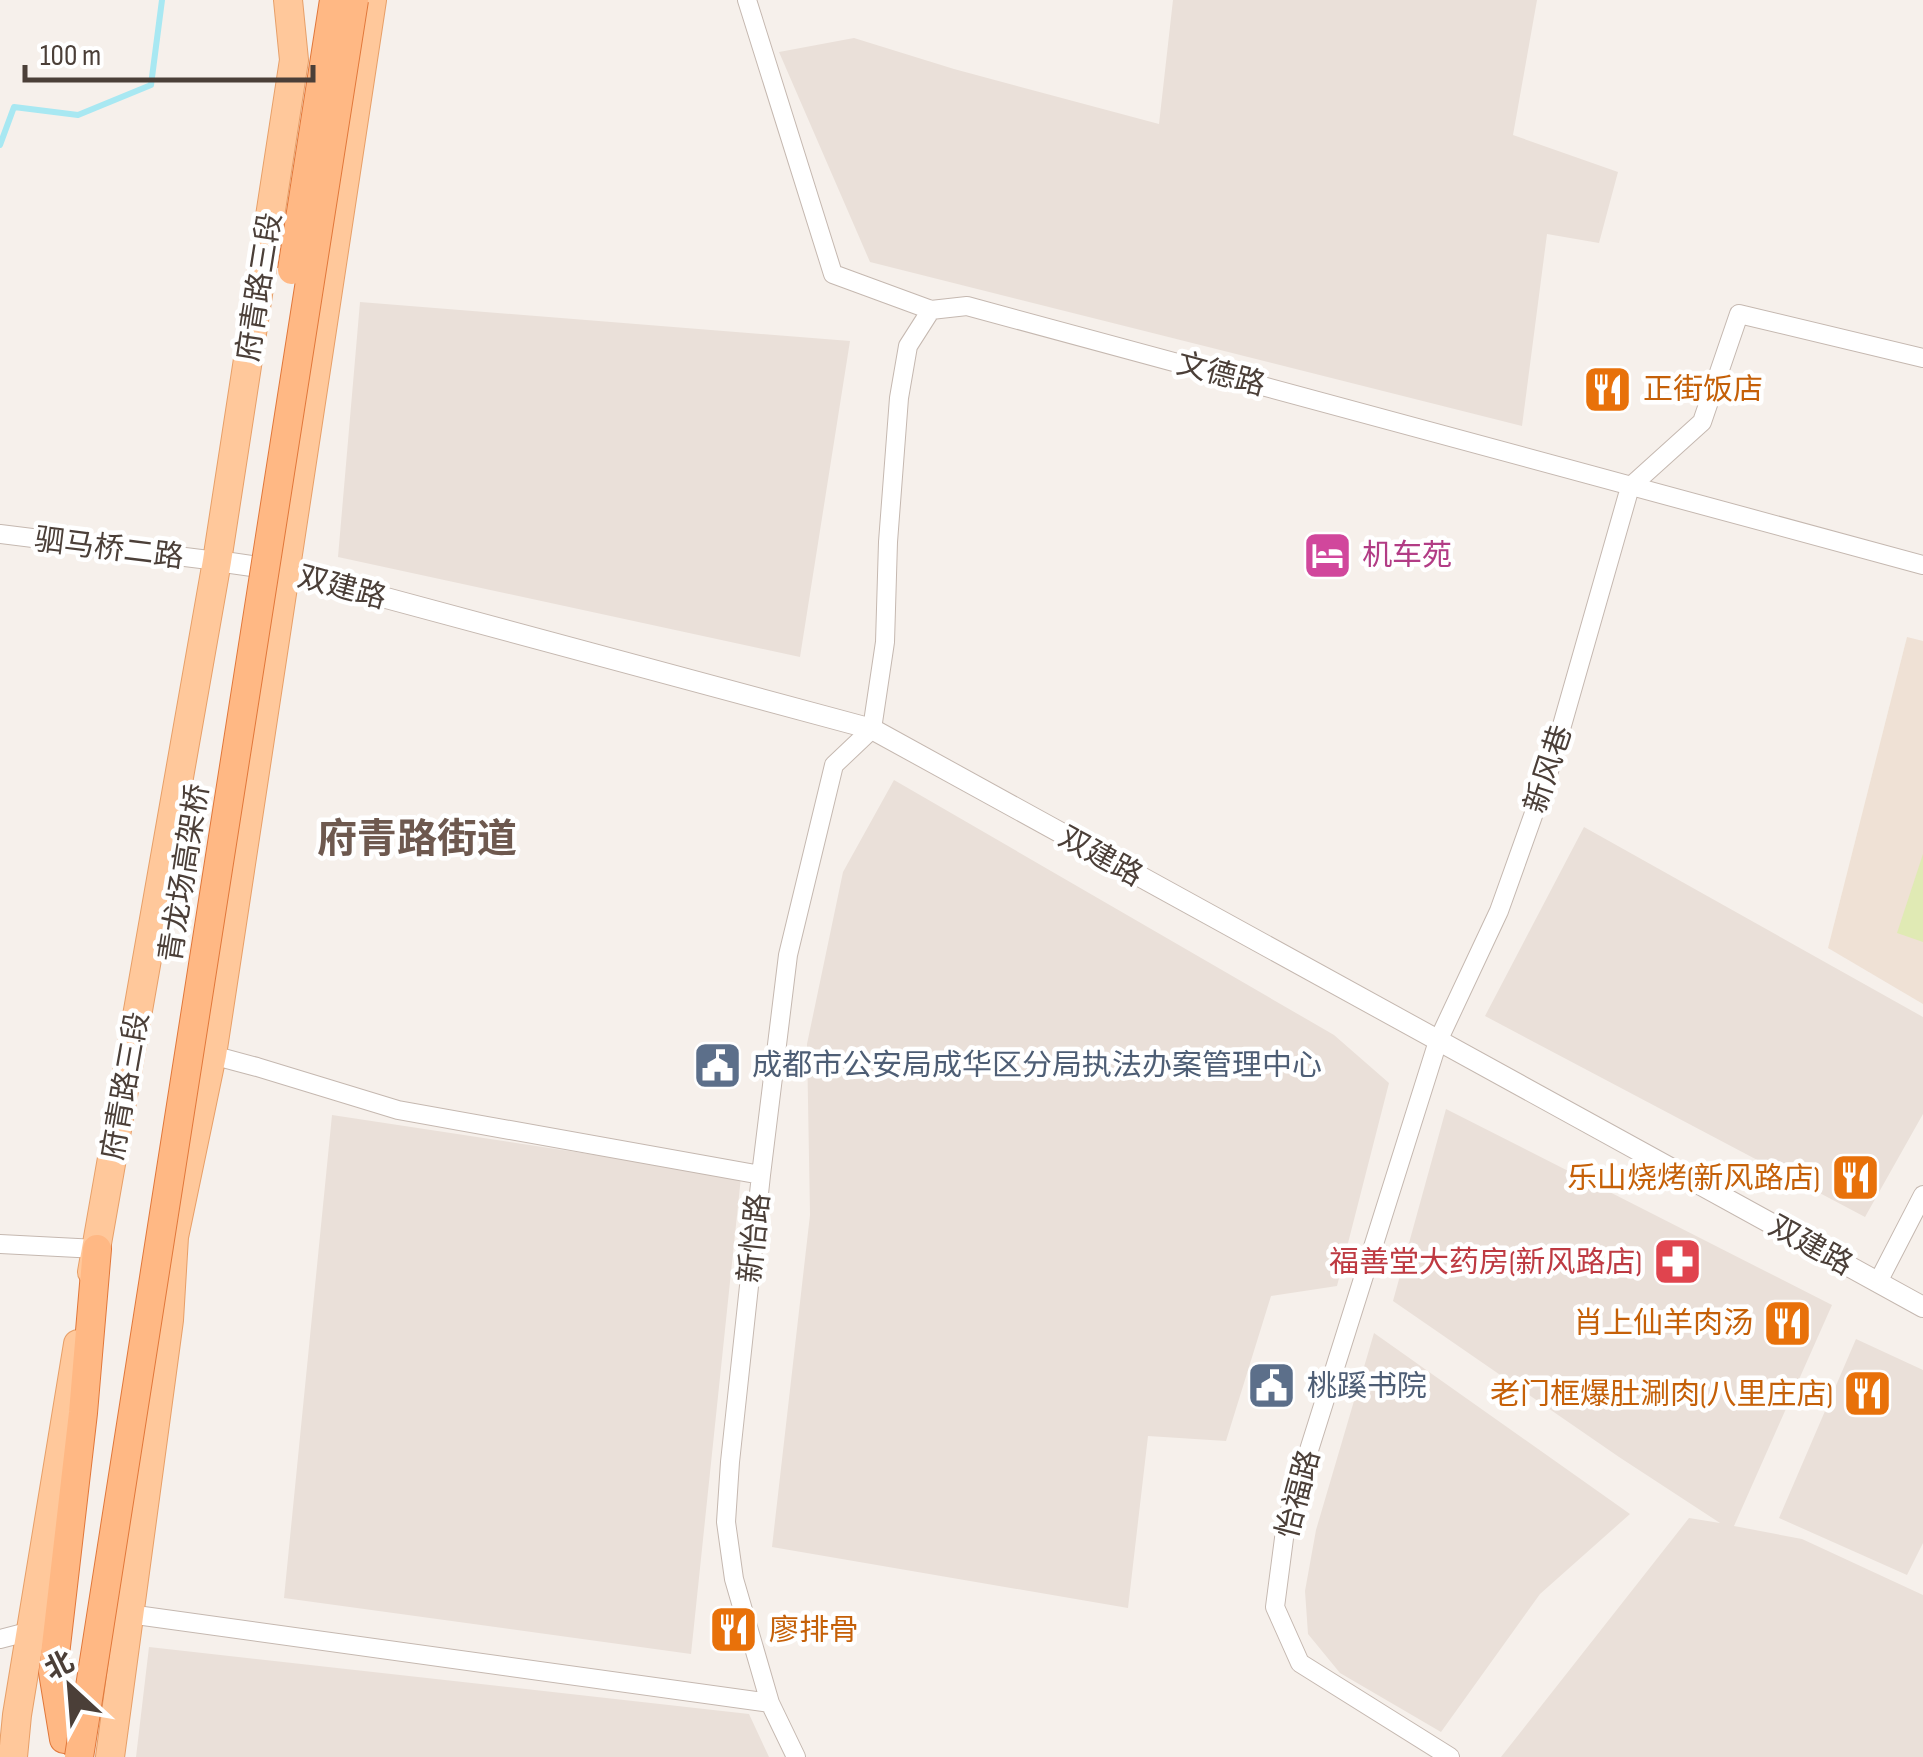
<svg xmlns="http://www.w3.org/2000/svg" width="1923" height="1757" font-family="'Sofia Sans Condensed','Noto Sans SC',sans-serif">
<style>
.residential{fill:#eae0d9}
.education{fill:#efe1d5}
.green{fill:#e0eab4}
.lines{fill:none;stroke-linecap:round;stroke-linejoin:round}
.stream{stroke:#a8e8f2;stroke-width:6}
.minor-casing{stroke:#c5b8b0;stroke-width:20}
.tertiary-casing{stroke:#c5b8b0;stroke-width:22}
.primary-casing{stroke:#e79f68;stroke-width:30}
.trunk-casing{stroke:#e1773a;stroke-width:30}
.minor{stroke:#fff;stroke-width:18}
.tertiary{stroke:#fff;stroke-width:20}
.primary{stroke:#ffc89b;stroke-width:28}
.trunk{stroke:#ffb884;stroke-width:28}
.trunk-bridge-casing{stroke:#e1773a;stroke-width:30;stroke-linecap:butt}
.trunk-bridge{stroke:#ffb884;stroke-width:28}
.labels{text-anchor:middle;stroke-width:9;stroke-linejoin:round;paint-order:stroke}
.street-label{font-size:30px;fill:#4b3f38;stroke:#fff}
.food-label{font-size:30px;fill:#c56008;stroke:#fff;text-anchor:end}
.hotel-label{font-size:30px;fill:#b23c85;stroke:#fff;text-anchor:start}
.service-label{font-size:30px;fill:#4e5e75;stroke:#fff;text-anchor:start}
.health-label{font-size:30px;fill:#be3a42;stroke:#fff;text-anchor:end}
.district-label{font-size:40px;font-weight:bold;fill:#6e594f;stroke:#fff}
</style>
<rect width="100%" height="100%" fill="#f6f0eb"/>
<path class="residential" d="M1173,0H1537L1513,135L1618,172L1599,243L1547,234L1522,426L870,262L779,52L854,38L954,69L1159,124Z
M360,302L850,341L800,657L338,557Z
M894,780L1334,1035L1389,1083L1337,1286L1271,1296L1226,1441L1148,1436L1128,1608L772,1547L810,1215L807,1044L843,872Z
M1584,827L1923,1017V1114L1865,1217L1485,1016Z
M1446,1109L1832,1305L1734,1526L1802,1539L1923,1595V1757H1501L1689,1518L1720,1523L1619,1457L1393,1301Z
M332,1115L741,1177L691,1654L284,1598Z
M1374,1333L1630,1514L1540,1594L1441,1732L1340,1673L1308,1634L1305,1591L1316,1530Z
M1856,1339L1923,1370V1543L1907,1575L1779,1518Z
M149,1647L749,1714L769,1757H136Z"/>
<path class="education" d="M1907,637L1923,641V1004L1828,948Z"/>
<path class="green" d="M1923,854V942L1897,933Z"/>
<g class="lines">
<path class="stream" d="M0,145L14,107L78,115L151,85L162,0"/>
<defs>
<path id="minor" d="M747,0L833,274L931,310
M0,534L217,561
M212,1055L257,1067L398,1110L761,1175
M0,1244L97,1249
M1878,1282L1923,1195
M129,1614L770,1703
M0,1639L31,1631
M796,1757L770,1703L734,1579L726,1522L730,1462L761,1175L788,955L834,765L872,729L885,642L888,542L899,398L908,346L931,310L967,306L1923,565
M1450,1757L1300,1663L1275,1607L1286,1523L1438,1041L1499,911L1549,771L1630,487L1702,422L1739,314L1923,358"/>
<path id="tertiary" d="M217,561L286,571L872,729L1923,1307"/>
<path id="primary" d="M92,1272L217,561L294,60L288,0
M13,1757L17,1715L78,1344
M110,1757L169,1320L174,1237L212,1055L372,0"/>
<path id="trunk" d="M64,1739L53,1672L83,1413L97,1249"/>
</defs>
<use href="#minor" class="minor-casing"/>
<use href="#tertiary" class="tertiary-casing"/>
<use href="#primary" class="primary-casing"/>
<use href="#trunk" class="trunk-casing"/>
<use href="#minor" class="minor"/>
<use href="#tertiary" class="tertiary"/>
<use href="#primary" class="primary"/>
<use href="#trunk" class="trunk"/>
<defs>
<path id="trunk-bridge" d="M292,270L334,0
M79,1757L354,0"/>
</defs>
<use href="#trunk-bridge" class="trunk-bridge-casing"/>
<use href="#trunk-bridge" class="trunk-bridge"/>
</g>
<defs>
<symbol id="restaurant-square" viewBox="-11 -11 22 22"><rect x="-9" y="-9" width="18" height="18" rx="4" fill="#e8710a" stroke="#fff"/><path d="M-5-6h1v4h1v-4h1v4h1v-4h1v5L-1.5 .5V6h-2V.5L-5-1ZM5-6V6H3V1.5H1.5Q1.5-4 5-6Z" fill="#fff"/></symbol>
<symbol id="hotel-square" viewBox="-11 -11 22 22"><rect x="-9" y="-9" width="18" height="18" rx="4" fill="#d1479c" stroke="#fff"/><path d="M-6-4.5h1.5V1H6V5H4.5V3h-9V5H-6ZM-4 0a1.8 1.8 0 1 1 3.6 0ZM.5 0V-2.5h3Q6-2.5 6 0Z" fill="#fff"/></symbol>
<symbol id="civic-square" viewBox="-11 -11 22 22"><rect x="-9" y="-9" width="18" height="18" rx="4" fill="#5c6f8a" stroke="#fff"/><path d="M-.6-6.5H3V-4.5H.6V-3L4-1V1h2V6H-6V1h2V-1L-.6-3ZM-1.2 2.5V6h2.4V2.5Z" fill="#fff"/></symbol>
<symbol id="pharmacy-square" viewBox="-11 -11 22 22"><rect x="-9" y="-9" width="18" height="18" rx="4" fill="#e0444e" stroke="#fff"/><path d="M-2-6h4v4h4v4h-4v4h-4v-4h-4v-4h4Z" fill="#fff"/></symbol>
</defs>
<g fill-rule="evenodd">
<use href="#restaurant-square" x="1580" y="362" width="55" height="55"/>
<use href="#hotel-square" x="1300" y="528" width="55" height="55"/>
<use href="#civic-square" x="690" y="1038" width="55" height="55"/>
<use href="#restaurant-square" x="1828" y="1150" width="55" height="55"/>
<use href="#pharmacy-square" x="1650" y="1234" width="55" height="55"/>
<use href="#restaurant-square" x="1760" y="1296" width="55" height="55"/>
<use href="#civic-square" x="1244" y="1358" width="55" height="55"/>
<use href="#restaurant-square" x="1840" y="1366" width="55" height="55"/>
<use href="#restaurant-square" x="706" y="1602" width="55" height="55"/>
</g>
<g class="labels">
<g class="street-label">
<text transform="translate(259 287) rotate(-81)" y="10">府青路三段</text>
<text transform="translate(1221 374) rotate(15)" y="10">文德路</text>
<text transform="translate(109 548) rotate(7)" y="10">驷马桥二路</text>
<text transform="translate(342 587) rotate(15)" y="10">双建路</text>
<text transform="translate(1548 769) rotate(-72)" y="10">新风巷</text>
<text transform="translate(1101 856) rotate(29)" y="10">双建路</text>
<text transform="translate(184 873) rotate(-81)" y="10">青龙场高架桥</text>
<text transform="translate(125 1086) rotate(-80)" y="10">府青路三段</text>
<text transform="translate(754 1238) rotate(-84)" y="10">新怡路</text>
<text transform="translate(1811 1245) rotate(29)" y="10">双建路</text>
<text transform="translate(1298 1494) rotate(-75)" y="10">怡福路</text>
</g>
<g class="food-label">
<text x="1643" y="399" text-anchor="start">正街饭店</text>
<text x="1820" y="1188">乐山烧烤(新风路店)</text>
<text x="1753" y="1333">肖上仙羊肉汤</text>
<text x="1833" y="1404">老门框爆肚涮肉(八里庄店)</text>
<text x="769" y="1640" text-anchor="start">廖排骨</text>
</g>
<g class="hotel-label">
<text x="1362" y="565">机车苑</text>
</g>
<g class="service-label">
<text x="752" y="1075">成都市公安局成华区分局执法办案管理中心</text>
<text x="1307" y="1396">桃蹊书院</text>
</g>
<g class="health-label">
<text x="1642" y="1272">福善堂大药房(新风路店)</text>
</g>
<g class="district-label">
<text x="417" y="852">府青路街道</text>
</g>
</g>
<g transform="translate(70 1687) rotate(334)" stroke="#ffffff" stroke-width="8" paint-order="stroke">
<path d="M0-8L18 38L0 25L-18 38Z" fill="#4b3f38"/>
<text y="-15" font-size="28" font-weight="bold" text-anchor="middle" fill="#4b3f38">北</text>
</g>
<path d="M25 65v15h288v-15" fill="none" stroke="#4b3f38" stroke-width="5"/>
<text x="40" y="65" font-size="30" fill="#4b3f38" stroke="#ffffff" stroke-width="8" paint-order="stroke">100 m</text>
</svg>
